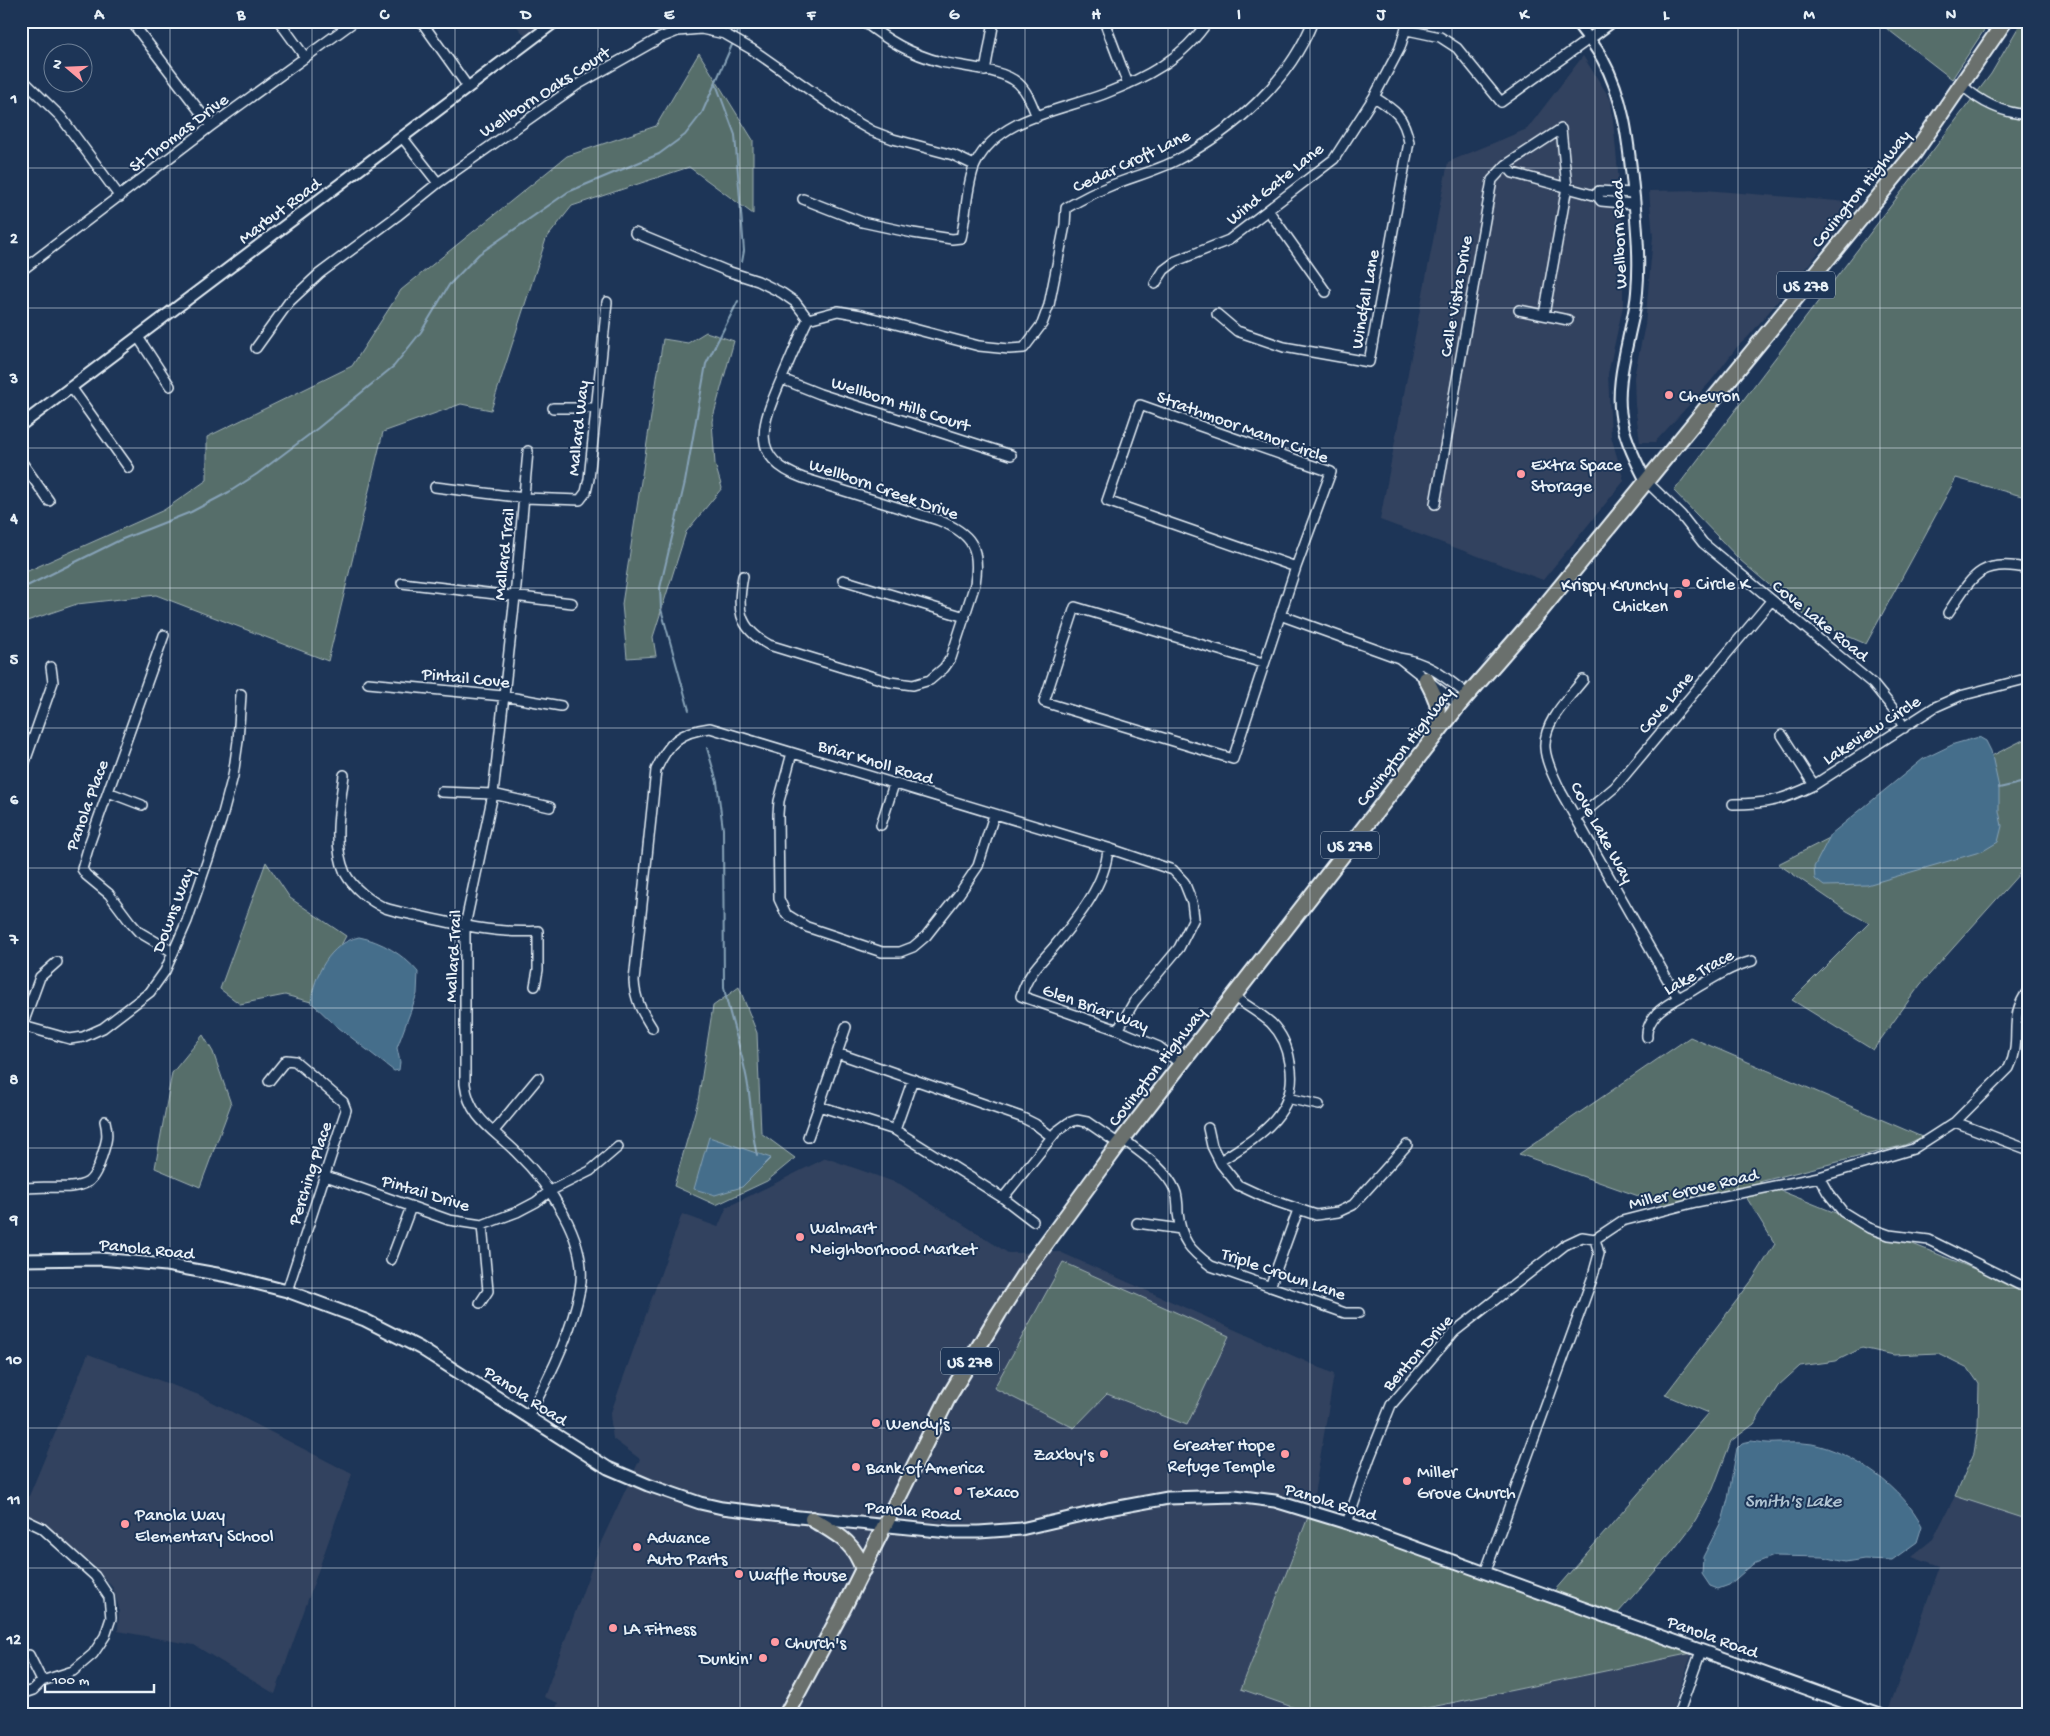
<svg xmlns="http://www.w3.org/2000/svg" width="2050" height="1736" font-family="'Gochi Hand',sans-serif">
<style>
.built{fill:#32425f}
.green{fill:#566e6b;stroke:#9fb0b2}
.water{fill:#446e8b;stroke:#86a2b7}
.lines{fill:none;stroke-linecap:round;stroke-linejoin:round}
.stream{stroke:#86a2b7;stroke-width:2}
.minor-casing{stroke:#e8f1f8;stroke-width:12}
.tertiary-casing{stroke:#e8f1f8;stroke-width:14}
.secondary-casing{stroke:#e8f1f8;stroke-width:15}
.primary-casing{stroke:#e8f1f8;stroke-width:18}
.minor{stroke:#1d3557;stroke-width:9}
.tertiary{stroke:#1d3557;stroke-width:10}
.secondary{stroke:#1d3557;stroke-width:11}
.primary{stroke:#6a706d;stroke-width:14}
.grid{fill:none;stroke:#e8f1f8;stroke-width:1;stroke-opacity:0.55}
.poi-dot{fill:#ff9aa2;stroke:#1d3557;stroke-width:2}
.labels{text-anchor:middle;stroke-width:4;stroke-linejoin:round;paint-order:stroke}
.shield{fill:#1d3557;stroke:#abb9c8;stroke-width:1}
.shield-label{font-size:16px;font-weight:bold;fill:#e8f1f8}
.street-label{font-size:18px;fill:#e8f1f8;stroke:#1d3557}
.poi-label{font-size:18px;fill:#e8f1f8;stroke:#1d3557;text-anchor:start}
.water-label{font-size:19px;font-style:italic;fill:#afc3d2;stroke:#1d3557}
.neatline{fill:none;stroke:#e8f1f8;stroke-width:2}
.grid-label{font-size:16px;text-anchor:middle;font-weight:bold;fill:#e8f1f8}
</style>
<rect width="100%" height="100%" fill="#1d3557"/>
<filter id="ink" filterUnits="userSpaceOnUse"><feTurbulence type="fractalNoise" baseFrequency=".02" numOctaves="2"/><feDisplacementMap in="SourceGraphic" scale="10" xChannelSelector="R" yChannelSelector="G"/><feConvolveMatrix kernelMatrix="1 2 1 2 8 2 1 2 1" color-interpolation-filters="sRGB"/></filter>
<g filter="url(#ink)">
<path class="built" d="M512,21H555L529,40Z
M1583,56L1611,100L1623,223V306L1608,374L1611,436L1624,481L1543,580L1380,520L1448,162L1527,129Z
M1705,190L1860,203L1748,337L1737,347L1711,381L1655,442H1640L1635,405L1634,377L1645,325L1653,237L1649,191Z
M826,1158L900,1184L1008,1253L1060,1252L1334,1374L1312,1507L1241,1689L1315,1715H554L558,1703L544,1697L601,1542L640,1459L613,1439L610,1415L682,1214L718,1227L727,1207Z
M88,1354L199,1395L352,1474L275,1694L194,1645L118,1631L119,1608L113,1588L93,1565L62,1539L40,1521L22,1513Z
M1955,1496L2029,1520L2028,1715L1887,1714L1940,1566L1912,1556L1933,1539Z
M1692,1653L1671,1715H1393Z"/>
<path class="green" d="M1877,21H1990L1952,79Z
M2022,21H2029V498L1956,478L1866,644L1810,620L1740,560L1674,491L1991,74Z
M699,53L753,140V214L689,167L572,206L546,239L491,410L461,404L383,432L328,661L156,595L77,604L21,623V574L164,510L207,480V437L352,366L401,290L567,156L656,126Z
M706,332L734,341L712,421L715,464L722,488L686,532L653,637L656,656L627,658L622,604L663,339L688,343Z
M2029,737V863L1920,985L1873,1050L1792,1000L1869,923L1847,911L1778,864Z
M266,862L290,898L346,936L311,1002L285,995L240,1004L220,989Z
M739,987L757,1033L761,1133L795,1158L767,1181L716,1205L674,1186L698,1101L713,1006Z
M203,1035L213,1052L231,1104L200,1187L155,1168L172,1073Z
M1690,1037L1922,1137L1905,1145L1759,1182L2029,1291V1520L1955,1496L1974,1453L1978,1427L1979,1384L1968,1368L1938,1353L1894,1355L1862,1348L1836,1361L1800,1366L1778,1386L1754,1424L1731,1441L1713,1489L1692,1526L1672,1552L1610,1622L1692,1653L1393,1715H1315L1241,1689L1312,1507L1548,1598L1708,1413L1665,1395L1753,1279L1775,1244L1740,1187L1664,1205L1519,1154Z
M1063,1262L1229,1336L1187,1425L1107,1394L1074,1428L994,1388Z"/>
<path class="water" d="M1979,737L1986,741L1991,751L1999,788V811L2002,826L1998,842L1983,851L1867,885L1824,886L1815,879L1814,867L1831,834L1923,759L1954,744Z
M359,937C381,941 404,955 418,972L417,994L397,1048L400,1062L399,1070L394,1071L334,1024L311,1002C314,975 330,943 359,937Z
M709,1137L771,1158L742,1187L715,1195L694,1189Z
M1751,1441C1759,1442 1769,1444 1778,1443C1789,1443 1800,1442 1812,1444C1852,1452 1904,1488 1922,1526L1917,1542L1892,1560L1864,1559L1845,1562L1824,1557L1774,1556L1753,1564L1729,1585L1718,1589L1710,1586L1702,1574L1703,1557L1723,1518L1728,1499L1737,1448L1742,1443Z"/>
<g class="lines">
<path class="stream" d="M737,34L742,21
M716,84L735,135L744,251L742,262
M21,589L120,540L191,512L229,492L257,474L318,428L394,366L421,332L449,285L479,254L568,192L659,154L685,135L702,113L732,45
M689,710L661,609L660,588L685,482L706,364L738,301
M707,748L717,782L723,829L724,987C730,1021 743,1052 748,1086C752,1109 751,1133 757,1155
M1999,788L2029,781"/>
<defs>
<path id="minor" d="M131,21L211,126
M279,21L305,57
M421,21L468,87
M863,21C887,40 910,54 941,62C963,67 1002,69 1018,83C1028,92 1032,105 1037,117
M1104,21L1128,84
M1407,30L1440,37L1457,48L1501,102L1589,39
M985,71L994,21
M21,78L61,117L120,197
M1962,85C1980,102 2003,113 2029,115
M402,137L438,183
M1506,165L1513,173L1597,196L1601,201L1634,204
M1597,196L1599,191L1633,193
M803,199L862,222L913,233L952,239L961,238C966,218 967,179 976,163C999,117 1060,111 1104,94C1145,78 1183,59 1208,21
M1268,210L1326,292
M635,233L727,271L758,281L782,293L795,302L808,319
M21,271L211,126L355,21
M1155,284L1164,270L1176,261L1229,240L1334,159L1374,97L1400,48L1408,21
M1519,310L1568,320
M1217,314L1237,331L1284,347L1369,362L1409,142C1404,116 1395,110 1374,97
M808,319L838,311L861,315L979,346L1009,349L1024,348L1042,324L1049,305L1065,225L1066,208C1080,200 1095,192 1110,186C1132,177 1156,171 1177,160C1234,130 1289,82 1313,21
M138,337L170,386
M256,348L289,302L319,274L397,216L438,183L577,85L660,38L678,31L701,29L725,34L753,50L851,119L872,131L893,139L953,155L974,165
M782,379L820,394L1011,455
M71,387L129,468
M553,408H596
M528,451L515,597L493,794L465,926V1084C469,1118 494,1130 516,1152C549,1184 589,1241 580,1289C572,1332 549,1379 528,1416
M21,461L49,501
M1646,481L1681,515L1703,543L1873,684L1895,711L1904,728
M435,487L525,498L580,500L586,492L589,479L607,302
M1435,504L1492,180L1506,165L1561,129L1567,187L1544,315
M743,576C737,608 737,627 769,645L890,682L913,685L930,680L944,668L951,658L975,584C981,547 971,533 938,520L803,478C747,458 763,422 781,380C790,360 798,339 808,319
M843,580L965,617
M402,583L572,603
M1948,613C1972,577 1980,557 2029,569
M1280,615L1399,658
M164,635L90,842L82,869L86,875L109,894L130,922L139,932L173,952
M1263,663L1075,607L1044,702L1233,759L1296,567L1331,472L1140,405L1107,501L1296,567
M1583,680C1568,699 1543,722 1545,748C1546,763 1555,779 1561,792L1678,998
M368,683L503,696L561,706
M1459,705L1399,658C1428,662 1445,677 1468,695
M1782,735L1814,785
M792,753L779,801L778,814L779,899L786,914L807,927L882,952H900L913,947L926,936L959,894L978,866L994,815
M21,773L53,682L51,667
M344,775C340,806 332,844 345,873C353,888 370,901 385,908C394,911 405,913 414,915C454,924 498,934 538,931V970L535,986
M108,792L142,805
M441,792L493,794L550,807
M1733,804C1767,804 1783,800 1814,785L1935,707L1960,696L2029,678
M1576,817L1590,808L1615,787L1771,601
M881,825L894,784
M1108,848C1106,885 1076,920 1053,948C1038,965 1028,974 1021,996L1118,1030L1159,1047L1181,1064
M23,1026L70,1039L83,1037L103,1028L150,992L165,971L187,921L221,821L233,776L238,741L241,694
M846,1027L819,1106L895,1130L1003,1198L1056,1132L1068,1123L1077,1120L1087,1122L1119,1144
M652,1028C642,1012 635,1000 634,981L656,770C669,742 679,732 710,728L1108,848L1173,870L1184,882L1192,902L1194,918L1179,948L1134,1002L1118,1030
M21,1029L40,977L57,962
M1647,1037C1646,1029 1652,1019 1657,1013C1667,1003 1681,997 1693,990C1713,978 1730,967 1752,961
M837,1053L1021,1117L1035,1124L1052,1137
M269,1081L286,1060L295,1061L343,1102L346,1110L287,1291
M1287,1098L1319,1105
M1955,1122L2029,1150
M1208,1128L1212,1146L1221,1164L1238,1185L1266,1198L1316,1215L1338,1212L1353,1205L1407,1145
M895,1130L913,1079
M494,1131L538,1078
M808,1137L819,1106
M1123,1139C1142,1154 1165,1168 1175,1190C1178,1197 1178,1206 1178,1213C1181,1241 1190,1250 1211,1266L1345,1313H1359
M1220,1161C1256,1138 1300,1114 1290,1063C1288,1048 1282,1034 1271,1023C1260,1013 1245,1005 1233,996
M326,1176L449,1220L482,1225L517,1212L536,1202L550,1191L590,1171L618,1147
M1819,1177L1828,1193L1843,1212L1869,1228L1889,1235L1929,1240L2020,1285L2029,1287
M21,1189C40,1184 72,1192 88,1182C94,1178 99,1166 101,1159C106,1143 109,1137 105,1121
M1003,1198L1033,1221
M1137,1223L1181,1229
M391,1260L411,1207
M1270,1287L1298,1210
M480,1303L488,1291L482,1225
M21,1518L42,1528L95,1576L109,1597L111,1618L105,1636L93,1654L73,1671L42,1681L33,1690L21,1694
M1347,1523L1370,1457L1391,1405L1454,1332L1565,1245L1582,1237L1595,1239
M1485,1573L1592,1279L1599,1254L1595,1239L1622,1221L1696,1202L1819,1177L1913,1149L1955,1122L2009,1068C2020,1046 2013,1031 2018,1011C2020,1003 2024,996 2029,989
M29,1655L42,1681
M1678,1715L1701,1651"/>
<path id="tertiary" d="M1576,21C1584,33 1595,45 1602,58C1626,101 1629,150 1634,197C1637,229 1640,260 1637,292C1636,308 1631,324 1628,340C1614,404 1616,423 1646,481
M1589,39L1613,21
M21,425L556,21"/>
<path id="secondary" d="M21,1260L100,1259L166,1265L228,1276L287,1291L365,1320L420,1348L608,1468L648,1485L700,1503L722,1508L799,1517L949,1532H979L1021,1529L1108,1509L1168,1498L1235,1496L1275,1501L1347,1523L1880,1715"/>
<path id="primary" d="M1426,679C1439,703 1441,708 1433,734
M812,1519C836,1534 854,1541 863,1570
M786,1715L843,1609L948,1398L999,1313L1026,1271L1119,1144L1459,705L1539,613L1915,152L2005,21"/>
</defs>
<use href="#minor" class="minor-casing"/>
<use href="#tertiary" class="tertiary-casing"/>
<use href="#secondary" class="secondary-casing"/>
<use href="#primary" class="primary-casing"/>
<use href="#minor" class="minor"/>
<use href="#tertiary" class="tertiary"/>
<use href="#secondary" class="secondary"/>
<use href="#primary" class="primary"/>
</g>
</g>
<path class="grid" d="M170,21V1715M312,21V1715M455,21V1715M598,21V1715M740,21V1715M882,21V1715M1025,21V1715M1168,21V1715M1310,21V1715M1452,21V1715M1595,21V1715M1738,21V1715M1880,21V1715M21,168H2029M21,308H2029M21,448H2029M21,588H2029M21,728H2029M21,868H2029M21,1008H2029M21,1148H2029M21,1288H2029M21,1428H2029M21,1568H2029"/>
<g class="poi-dot">
<circle cx="1669" cy="395" r="5"/>
<circle cx="1521" cy="474" r="5"/>
<circle cx="1686" cy="583" r="5"/>
<circle cx="1678" cy="594" r="5"/>
<circle cx="800" cy="1237" r="5"/>
<circle cx="876" cy="1423" r="5"/>
<circle cx="1104" cy="1454" r="5"/>
<circle cx="1285" cy="1454" r="5"/>
<circle cx="856" cy="1467" r="5"/>
<circle cx="1407" cy="1481" r="5"/>
<circle cx="958" cy="1491" r="5"/>
<circle cx="125" cy="1524" r="5"/>
<circle cx="637" cy="1547" r="5"/>
<circle cx="739" cy="1574" r="5"/>
<circle cx="613" cy="1628" r="5"/>
<circle cx="775" cy="1642" r="5"/>
<circle cx="763" cy="1658" r="5"/>
</g>
<g class="labels">
<g class="shield">
<rect x="1777" y="271.5" width="58" height="27" rx="4"/>
<rect x="1321" y="831.5" width="58" height="27" rx="4"/>
<rect x="941" y="1347.5" width="58" height="27" rx="4"/>
</g>
<g class="shield-label">
<text x="1806" y="291">US 278</text>
<text x="1350" y="851">US 278</text>
<text x="970" y="1367">US 278</text>
</g>
<g class="street-label">
<text transform="translate(544 91) rotate(-33)" y="6">Wellborn Oaks Court</text>
<text transform="translate(178 132) rotate(-37)" y="6">St Thomas Drive</text>
<text transform="translate(1131 160) rotate(-25)" y="6">Cedar Croft Lane</text>
<text transform="translate(1274 183) rotate(-39)" y="6">Wind Gate Lane</text>
<text transform="translate(1860 188) rotate(-51)" y="6">Covington Highway</text>
<text transform="translate(279 210) rotate(-37)" y="6">Marbut Road</text>
<text transform="translate(1618 234) rotate(-92)" y="6">Wellborn Road</text>
<text transform="translate(1455 296) rotate(-80)" y="6">Calle Vista Drive</text>
<text transform="translate(1364 299) rotate(-80)" y="6">Windfall Lane</text>
<text transform="translate(901 403) rotate(18)" y="6">Wellborn Hills Court</text>
<text transform="translate(1243 426) rotate(20)" y="6">Strathmoor Manor Circle</text>
<text transform="translate(577 428) rotate(-84)" y="6">Mallard Way</text>
<text transform="translate(884 488) rotate(19)" y="6">Wellborn Creek Drive</text>
<text transform="translate(503 554) rotate(-84)" y="6">Mallard Trail</text>
<text transform="translate(1821 620) rotate(39)" y="6">Cove Lake Road</text>
<text transform="translate(466 677) rotate(6)" y="6">Pintail Cove</text>
<text transform="translate(1665 702) rotate(-50)" y="6">Cove Lane</text>
<text transform="translate(1871 729) rotate(-33)" y="6">Lakeview Circle</text>
<text transform="translate(1404 746) rotate(-52)" y="6">Covington Highway</text>
<text transform="translate(876 761) rotate(17)" y="6">Briar Knoll Road</text>
<text transform="translate(86 805) rotate(-70)" y="6">Panola Place</text>
<text transform="translate(1603 832) rotate(61)" y="6">Cove Lake Way</text>
<text transform="translate(172 910) rotate(-69)" y="6">Downs Way</text>
<text transform="translate(452 956) rotate(-87)" y="6">Mallard Trail</text>
<text transform="translate(1698 971) rotate(-29)" y="6">Lake Trace</text>
<text transform="translate(1096 1007) rotate(20)" y="6">Glen Briar Way</text>
<text transform="translate(1156 1066) rotate(-52)" y="6">Covington Highway</text>
<text transform="translate(309 1173) rotate(-72)" y="6">Perching Place</text>
<text transform="translate(1693 1188) rotate(-13)" y="6">Miller Grove Road</text>
<text transform="translate(426 1192) rotate(17)" y="6">Pintail Drive</text>
<text transform="translate(147 1248) rotate(6)" y="6">Panola Road</text>
<text transform="translate(1284 1273) rotate(19)" y="6">Triple Crown Lane</text>
<text transform="translate(1417 1352) rotate(-48)" y="6">Benton Drive</text>
<text transform="translate(526 1395) rotate(33)" y="6">Panola Road</text>
<text transform="translate(1331 1501) rotate(17)" y="6">Panola Road</text>
<text transform="translate(913 1510) rotate(5)" y="6">Panola Road</text>
<text transform="translate(1713 1636) rotate(20)" y="6">Panola Road</text>
</g>
<g class="poi-label">
<text x="1679" y="401">Chevron</text>
<text x="1531" y="470">Extra Space<tspan x="1531" dy="21">Storage</tspan></text>
<text x="1696" y="589">Circle K</text>
<text x="1668" y="590" text-anchor="end">Krispy Krunchy<tspan x="1668" dy="21">Chicken</tspan></text>
<text x="810" y="1233">Walmart<tspan x="810" dy="21">Neighborhood Market</tspan></text>
<text x="886" y="1429">Wendy's</text>
<text x="1275" y="1450" text-anchor="end">Greater Hope<tspan x="1275" dy="21">Refuge Temple</tspan></text>
<text x="1094" y="1460" text-anchor="end">Zaxby's</text>
<text x="866" y="1473">Bank of America</text>
<text x="1417" y="1477">Miller<tspan x="1417" dy="21">Grove Church</tspan></text>
<text x="968" y="1497">Texaco</text>
<text x="135" y="1520">Panola Way<tspan x="135" dy="21">Elementary School</tspan></text>
<text x="647" y="1543">Advance<tspan x="647" dy="21">Auto Parts</tspan></text>
<text x="749" y="1580">Waffle House</text>
<text x="623" y="1634">LA Fitness</text>
<text x="785" y="1648">Church's</text>
<text x="753" y="1664" text-anchor="end">Dunkin'</text>
</g>
<g class="water-label">
<text x="1793" y="1506">Smith's Lake</text>
</g>
</g>
<rect width="2050" height="1736" fill="none" stroke="#1d3557" stroke-width="55"/>
<g transform="translate(68 68) rotate(289)"><circle r="24" fill="#1d3557" stroke="#6e8097"/>
<path d="M0-4L9 19L0 12L-9 19Z" fill="#ff9aa2"/>
<text y="-8" font-size="14" font-weight="bold" text-anchor="middle" fill="#e8f1f8">N</text>
</g>
<path d="M45 1684v8h109v-8" fill="none" stroke="#e8f1f8" stroke-width="2.5"/>
<text x="52" y="1684" font-size="15" fill="#e8f1f8" stroke="#1d3557" stroke-width="4" paint-order="stroke">100 m</text>
<rect x="28" y="28" width="1994" height="1680" class="neatline"/>
<g class="grid-label">
<text x="99" y="19">A</text>
<text x="241" y="19">B</text>
<text x="384" y="19">C</text>
<text x="526" y="19">D</text>
<text x="669" y="19">E</text>
<text x="811" y="19">F</text>
<text x="954" y="19">G</text>
<text x="1096" y="19">H</text>
<text x="1239" y="19">I</text>
<text x="1381" y="19">J</text>
<text x="1524" y="19">K</text>
<text x="1666" y="19">L</text>
<text x="1809" y="19">M</text>
<text x="1951" y="19">N</text>
<text x="14" y="103">1</text>
<text x="14" y="243">2</text>
<text x="14" y="383">3</text>
<text x="14" y="523">4</text>
<text x="14" y="664">5</text>
<text x="14" y="804">6</text>
<text x="14" y="944">7</text>
<text x="14" y="1084">8</text>
<text x="14" y="1224">9</text>
<text x="14" y="1364">10</text>
<text x="14" y="1504">11</text>
<text x="14" y="1644">12</text>
</g>
</svg>
